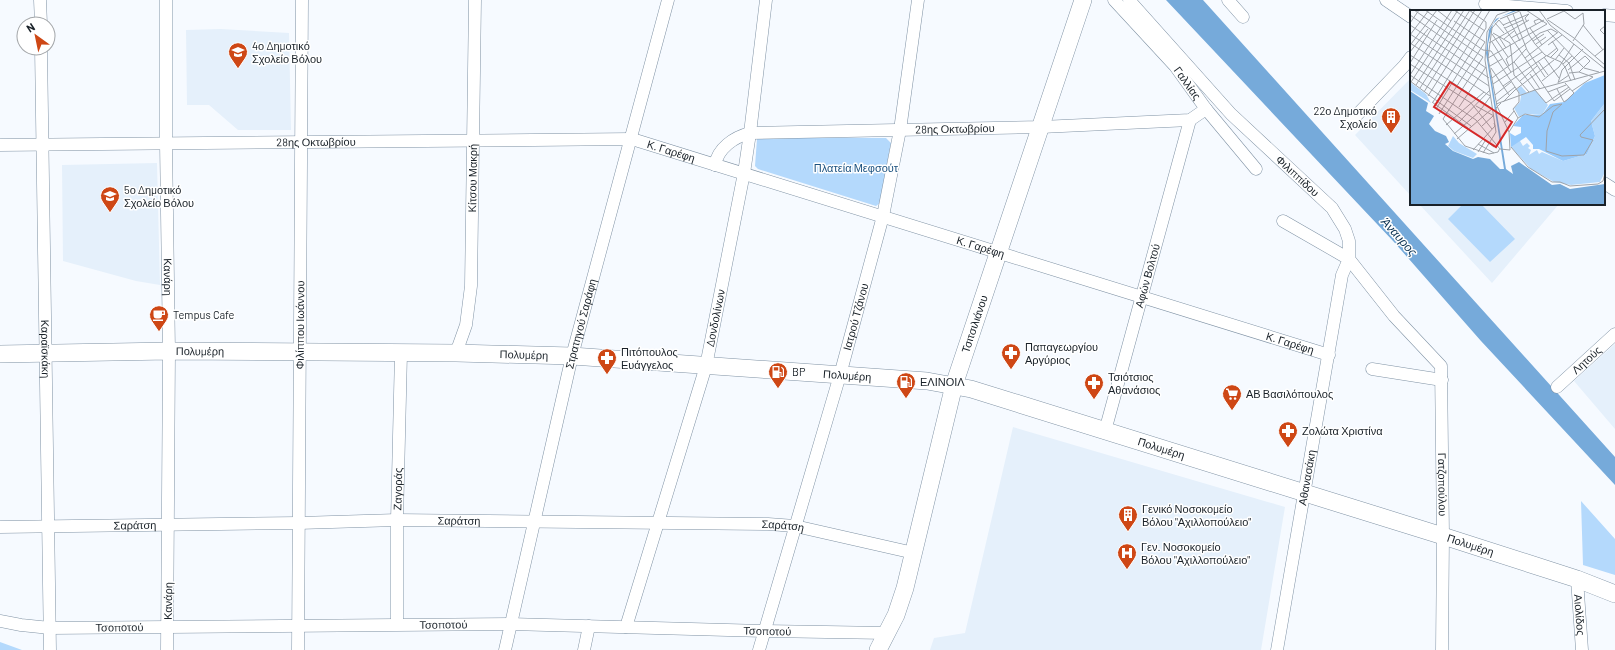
<svg xmlns="http://www.w3.org/2000/svg" width="1615" height="650" font-family="Barlow,sans-serif">
<style>
.built{fill:#e5f0fb}
.green{fill:#b4d9fc}
.water{fill:#76aada}
.lines{fill:none;stroke-linecap:round;stroke-linejoin:round}
.street-casing{stroke:#8093a5;stroke-width:13}
.secondary-casing{stroke:#8093a5;stroke-width:18}
.street{stroke:#fff;stroke-width:12}
.secondary{stroke:#fff;stroke-width:17}
.labels{text-anchor:middle;stroke-width:3;stroke-linejoin:round;paint-order:stroke}
.poi-label{font-size:11px;fill:#192128;stroke:#fff;text-anchor:start}
.street-label{font-size:11px;fill:#192128;stroke:#fff}
.park-label{font-size:11px;fill:#1a517f;stroke:#fff}
.water-label{font-size:12px;font-style:italic;fill:#0d3454;stroke:#fff}
.inset-road{fill:none;stroke:#9ea3a9;stroke-width:1}
.view{fill:#d62828;fill-opacity:0.15;stroke:#d62828;stroke-width:2}
.inset-edge{fill:none;stroke:#192128;stroke-width:2}
</style>
<rect width="100%" height="100%" fill="#f6faff"/>
<path class="built" d="M221,29L289,33L291,130H238L209,105H187L186,30Z
M1411,78V196L1355,135Z
M157,163L160,285L136,281L63,261L62,165Z
M1419,204H1559L1492,283Z
M1615,344V429L1574,381Z
M1013,427L1285,507L1261,650H930L934,638L965,633Z"/>
<path class="green" d="M760,137L886,138L891,143L880,203L876,206L758,169L755,166L757,139Z
M1463,204H1481L1515,239L1490,262L1448,219Z
M1581,501L1615,539V575L1583,565Z
M0,642L22,650H0Z"/>
<path class="water" d="M1166,0H1203L1615,457V485L1481,341L1394,242Z"/>
<g class="lines">
<defs>
<g id="street">
<path d="M40,0L41,24"/>
<path id="s1" d="M166,0V143L169,351L167,650"/>
<path id="s2" d="M1114,0L1175,66L1206,109L1256,169"/>
<path id="s3" d="M1129,0L1231,114L1332,208L1345,229L1349,241V259L1394,316L1441,366L1443,536L1442,650"/>
<path d="M1228,0L1243,17"/>
<path d="M1386,0L1411,17"/>
<path d="M1485,4L1567,11"/>
<path d="M1604,15L1615,16"/>
<path id="s4" d="M41,48L50,650"/>
<path d="M1352,120L1404,66L1411,57"/>
<path id="s5" d="M0,145L632,139L1329,355"/>
<path id="s6" d="M715,165C718,148 734,137 750,133L1041,127L1190,120L1206,109"/>
<path d="M1604,183L1615,190"/>
<path id="s7" d="M456,353L466,325L471,286L475,0"/>
<path d="M1372,369L1442,380"/>
<path id="s8" d="M1557,387L1615,334"/>
<path id="s9" d="M1105,431L1190,120"/>
<path id="s10" d="M0,527L299,523L397,520L768,524L795,526L914,553"/>
<path id="s11" d="M1577,579L1582,650"/>
<path id="s12" d="M0,621L21,625L50,628L510,624L765,631L887,633"/>
<path id="s13" d="M397,624V520L401,353"/>
<path id="s14" d="M626,627L706,366L744,173L750,133L766,0"/>
<path id="s15" d="M298,650L302,0"/>
<path id="s16" d="M505,650L572,356L668,0"/>
<path d="M584,650L589,626"/>
<path id="s17" d="M759,650L840,375L883,216L900,130L918,0"/>
<path id="s18" d="M1277,650L1342,275L1349,259L1283,221"/>
</g>
<g id="secondary">
<path id="s19" d="M0,354L169,351L456,353L572,356L927,381L971,389L1443,536L1577,579L1615,594"/>
<path id="s20" d="M878,650L896,615L905,588L954,385L1083,0"/>
</g>
</defs>
<use href="#street" class="street-casing"/>
<use href="#secondary" class="secondary-casing"/>
<use href="#street" class="street"/>
<use href="#secondary" class="secondary"/>
</g>
<defs>
<symbol id="school-pin" viewBox="-11 -11 22 30"><path d="M0 17L-7.5 6A9.5 9.5 0 1 1 7.5 6Z" fill="#ce4715" stroke="#fff"/><path d="M0-5L7-2L0 1L-7-2ZM-4 1L0 2.5L4 1V4Q0 6-4 4Z" fill="#fff"/></symbol>
<symbol id="building-pin" viewBox="-11 -11 22 30"><path d="M0 17L-7.5 6A9.5 9.5 0 1 1 7.5 6Z" fill="#ce4715" stroke="#fff"/><path d="M-4-6H4V6H1V3H-1V6H-4ZM-2.5-4.3h1.7v1.8h-1.7ZM.8-4.3h1.7v1.8H.8ZM-2.5-1h1.7V.8h-1.7ZM.8-1h1.7V.8H.8Z" fill="#fff"/></symbol>
<symbol id="cafe-pin" viewBox="-11 -11 22 30"><path d="M0 17L-7.5 6A9.5 9.5 0 1 1 7.5 6Z" fill="#ce4715" stroke="#fff"/><path d="M-5.5-4.5H6V0H3Q3 3.5 0 3.5H-2.5Q-5.5 3.5-5.5 0ZM3-3.2v2h1.7v-2ZM-6 4.5H4V6H-6Z" fill="#fff"/></symbol>
<symbol id="pharmacy-pin" viewBox="-11 -11 22 30"><path d="M0 17L-7.5 6A9.5 9.5 0 1 1 7.5 6Z" fill="#ce4715" stroke="#fff"/><path d="M-2-6h4v4h4v4h-4v4h-4v-4h-4v-4h4Z" fill="#fff"/></symbol>
<symbol id="fuel-pin" viewBox="-11 -11 22 30"><path d="M0 17L-7.5 6A9.5 9.5 0 1 1 7.5 6Z" fill="#ce4715" stroke="#fff"/><path d="M-5.5-6h7V0h2V4h1.3V-2.5L3-4.5l.8-.8L6-3V5H2.5V1h-1V6h-7ZM-4.2-4.7v3.2H.2V-4.7Z" fill="#fff"/></symbol>
<symbol id="supermarket-pin" viewBox="-11 -11 22 30"><path d="M0 17L-7.5 6A9.5 9.5 0 1 1 7.5 6Z" fill="#ce4715" stroke="#fff"/><path d="M-6-5.5h2.5l.6 2H6L4.5 2H-2.5L-4.4-4H-6ZM-1.5 3.2a1.3 1.3 0 1 0 .1 0ZM3 3.2a1.3 1.3 0 1 0 .1 0Z" fill="#fff"/></symbol>
<symbol id="hospital-pin" viewBox="-11 -11 22 30"><path d="M0 17L-7.5 6A9.5 9.5 0 1 1 7.5 6Z" fill="#ce4715" stroke="#fff"/><path d="M-5-5h3v3.5h4V-5h3V5h-3V1.5h-4V5h-3Z" fill="#fff"/></symbol>
</defs>
<g fill-rule="evenodd">
<use href="#school-pin" x="227" y="41" width="22" height="30"/>
<use href="#building-pin" x="1380" y="106" width="22" height="30"/>
<use href="#school-pin" x="99" y="185" width="22" height="30"/>
<use href="#cafe-pin" x="148" y="304" width="22" height="30"/>
<use href="#pharmacy-pin" x="1000" y="342" width="22" height="30"/>
<use href="#pharmacy-pin" x="596" y="347" width="22" height="30"/>
<use href="#fuel-pin" x="767" y="361" width="22" height="30"/>
<use href="#fuel-pin" x="895" y="371" width="22" height="30"/>
<use href="#pharmacy-pin" x="1083" y="372" width="22" height="30"/>
<use href="#supermarket-pin" x="1221" y="383" width="22" height="30"/>
<use href="#pharmacy-pin" x="1277" y="420" width="22" height="30"/>
<use href="#building-pin" x="1117" y="504" width="22" height="30"/>
<use href="#hospital-pin" x="1116" y="542" width="22" height="30"/>
</g>
<g class="labels">
<g class="poi-label">
<text x="252" y="50">4ο Δημοτικό<tspan x="252" dy="13">Σχολείο Βόλου</tspan></text>
<text x="1377" y="115" text-anchor="end">22ο Δημοτικό<tspan x="1377" dy="13">Σχολείο</tspan></text>
<text x="124" y="194">5ο Δημοτικό<tspan x="124" dy="13">Σχολείο Βόλου</tspan></text>
<text x="173" y="319">Tempus Cafe</text>
<text x="1025" y="351">Παπαγεωργίου<tspan x="1025" dy="13">Αργύριος</tspan></text>
<text x="621" y="356">Πιτόπουλος<tspan x="621" dy="13">Ευάγγελος</tspan></text>
<text x="792" y="376">BP</text>
<text x="1108" y="381">Τσιότσιος<tspan x="1108" dy="13">Αθανάσιος</tspan></text>
<text x="920" y="386">ΕΛΙΝΟΙΛ</text>
<text x="1246" y="398">ΑΒ Βασιλόπουλος</text>
<text x="1302" y="435">Ζολώτα Χριστίνα</text>
<text x="1142" y="513">Γενικό Νοσοκομείο<tspan x="1142" dy="13">Βόλου "Αχιλλοπούλειο"</tspan></text>
<text x="1141" y="551">Γεν. Νοσοκομείο<tspan x="1141" dy="13">Βόλου "Αχιλλοπούλειο"</tspan></text>
</g>
<g class="street-label">
<text dy="4" stroke="none"><textPath href="#s2" startOffset="111">Γαλλίας</textPath></text>
<text dy="4" stroke="none"><textPath href="#s6" startOffset="255">28ης Οκτωβρίου</textPath></text>
<text dy="4" stroke="none"><textPath href="#s5" startOffset="316">28ης Οκτωβρίου</textPath></text>
<text dy="4" stroke="none"><textPath href="#s5" startOffset="673">Κ. Γαρέφη</textPath></text>
<text dy="4" stroke="none"><textPath href="#s3" startOffset="244">Φιλιππίδου</textPath></text>
<text dy="4" stroke="none"><textPath href="#s7" startOffset="177">Κίτσου Μακρή</textPath></text>
<text dy="4" stroke="none"><textPath href="#s5" startOffset="997">Κ. Γαρέφη</textPath></text>
<text dy="4" stroke="none"><textPath href="#s9" startOffset="161">Αφών Βολτού</textPath></text>
<text dy="4" stroke="none"><textPath href="#s1" startOffset="277">Κανάρη</textPath></text>
<text dy="4" stroke="none"><textPath href="#s17" startOffset="347">Ιατρού Τζάνου</textPath></text>
<text dy="4" stroke="none"><textPath href="#s14" startOffset="322">Δονδολίνων</textPath></text>
<text dy="4" stroke="none"><textPath href="#s16" startOffset="335">Στρατηγού Σαράφη</textPath></text>
<text dy="4" stroke="none"><textPath href="#s20" startOffset="341">Τσιτσιλιάνου</textPath></text>
<text dy="4" stroke="none"><textPath href="#s15" startOffset="325">Φιλίππου Ιωάννου</textPath></text>
<text dy="4" stroke="none"><textPath href="#s5" startOffset="1321">Κ. Γαρέφη</textPath></text>
<text dy="4" stroke="none"><textPath href="#s4" startOffset="301">Καραϊσκάκη</textPath></text>
<text dy="4" stroke="none"><textPath href="#s19" startOffset="200">Πολυμέρη</textPath></text>
<text dy="4" stroke="none"><textPath href="#s19" startOffset="524">Πολυμέρη</textPath></text>
<text dy="4" stroke="none"><textPath href="#s8" startOffset="40">Λητούς</textPath></text>
<text dy="4" stroke="none"><textPath href="#s19" startOffset="848">Πολυμέρη</textPath></text>
<text dy="4" stroke="none"><textPath href="#s19" startOffset="1172">Πολυμέρη</textPath></text>
<text dy="4" stroke="none"><textPath href="#s18" startOffset="175">Αθανασάκη</textPath></text>
<text dy="4" stroke="none"><textPath href="#s3" startOffset="606">Γατζοπούλου</textPath></text>
<text dy="4" stroke="none"><textPath href="#s13" startOffset="135">Ζαγοράς</textPath></text>
<text dy="4" stroke="none"><textPath href="#s10" startOffset="459">Σαράτση</textPath></text>
<text dy="4" stroke="none"><textPath href="#s10" startOffset="135">Σαράτση</textPath></text>
<text dy="4" stroke="none"><textPath href="#s10" startOffset="783">Σαράτση</textPath></text>
<text dy="4" stroke="none"><textPath href="#s19" startOffset="1496">Πολυμέρη</textPath></text>
<text transform="translate(168 601) rotate(-89)" y="4">Κανάρη</text>
<text dy="4" stroke="none"><textPath href="#s11" startOffset="36">Αιολίδος</textPath></text>
<text dy="4" stroke="none"><textPath href="#s12" startOffset="444">Τσοποτού</textPath></text>
<text dy="4" stroke="none"><textPath href="#s12" startOffset="120">Τσοποτού</textPath></text>
<text dy="4" stroke="none"><textPath href="#s12" startOffset="768">Τσοποτού</textPath></text>
</g>
<g class="park-label">
<text x="856" y="172">Πλατεία Μεφσούτ</text>
</g>
<g class="water-label">
<text transform="translate(1399 237) rotate(48)" y="4">Άναυρος</text>
</g>
</g>
<g transform="translate(1410 10)">
<rect width="195" height="195" fill="#f6faff"/>
<path d="M0,72L16,84L21,93L0,80ZM111,76L117,83L125,80L138,95L132,105L115,104L109,107L104,98L110,92L111,86L107,79ZM195,93V162L190,172L161,175L144,172L121,159L101,137L106,131H110L113,136L117,133L120,136L118,138L121,140L119,145L127,140L129,144L132,142L153,151L177,144L185,126L181,111ZM43,126L49,133L67,144L63,148L44,141L38,136Z" fill="#b4d9fc"/>
<path d="M195,65V93L181,111L185,126L177,144L153,151L129,139H123V135L116,127L101,137L100,123L105,126L111,123V117L103,116L113,105H132L140,94L154,92L175,73Z" fill="#96cafc"/>
<path d="M105,0H109L90,7L83,14L78,34V48L96,159L103,164L101,156L109,152L142,175L150,174L160,179L195,174V195H0V81L18,93L16,101L24,106L19,114L25,121L36,126L39,132L35,134L43,141L63,149L68,147L80,149L90,159H94L76,43L79,20L86,9Z" fill="#76aada"/>
<path class="inset-road" d="M4,0L73,47L33,109L55,136L79,144L88,142L90,138M27,0L41,11M44,0L75,21M129,0L140,15L195,59M110,2L119,25L125,34L135,45L151,52L155,57M103,4L117,40L135,67M0,5L76,58M97,6L110,31M90,9L112,0M137,9L154,1L165,9L173,3L174,14L163,31M138,10L164,28L195,55M0,13L9,0M85,13L94,23M0,15L79,68M93,15L119,4L115,8L117,12M126,15L124,11L129,9L133,12M173,15L193,40M94,16L89,10L82,18L78,48L87,96L99,122M195,16L190,20L195,25M94,17L144,91M95,18L113,10M120,18L132,35M137,20L174,58L189,62M83,23L100,33L104,65L119,82M0,24L79,76M82,24L98,47M0,25L19,0M89,27L96,38M101,28L134,10M94,29L104,21M123,31L134,24M82,32L101,62M0,33L80,86M79,33L119,10M1,34L27,0M126,34L136,27M138,35L152,25M0,42L18,19M0,45L83,99M149,45L159,53M137,46L147,38M185,46L195,38M134,47L149,68M78,48L137,14L116,0M115,48L147,23M140,48L148,40L142,31M145,50L154,38M128,51L138,65M104,52L125,80M0,53L27,10M159,53L165,70M0,54L61,93L82,119M153,54L162,46M80,56L92,49M99,56L96,49L130,23L141,19L148,23M155,57L161,71M81,58L99,85M158,60L175,46L180,51L169,62M159,63L169,62L183,67L162,81M120,64L130,79M0,65L42,0M0,65L66,110L90,139L100,140L99,122L108,108L103,99L109,92V83L81,41L73,40L15,0M82,68L104,52L116,39M0,71L61,116M110,71L127,56M132,71L149,57L164,34M1,72L48,0M149,72L159,65M148,73L152,60L173,39M83,74L132,42M6,75L54,0M93,76L136,46M10,78L60,0M147,79L154,92L157,90L164,83L155,73M125,80L136,93L159,77M14,82L65,0M138,82L156,75M85,85L101,72M18,86L72,0M144,91L160,79M22,92L58,118M23,92L80,0M86,92L105,77M93,92L105,80L144,50M86,94L125,80L195,61M66,96L84,106M49,97L76,57M26,99L76,18V12L59,0M29,104L75,32L44,11M87,104L86,98L91,93M108,108L115,104L129,107L143,96L152,94L143,102L137,121L136,141L152,146L174,145L183,130L171,127L170,125L195,99M49,112L80,80M95,112L104,101M36,115L74,82M72,116L83,106M44,124L69,102L80,87M47,129L83,98M73,129L84,137M68,134L84,143M101,137L118,157L142,172H150L160,176L188,174L193,171L195,163M63,140L85,116L84,113M68,142L75,131M73,143L86,122L75,50L77,22L87,5L101,0"/>
<path class="view" d="M40,72L102,112L86,137L24,97Z"/>
<rect width="195" height="195" class="inset-edge"/>
</g>
<g transform="translate(36 36) rotate(327)"><circle r="19" fill="#ffffff" stroke="#a3a6a9"/>
<path d="M0-3L7 15L0 10L-7 15Z" fill="#ce4715"/>
<text y="-6" font-size="11" font-weight="bold" text-anchor="middle" fill="#192128">N</text>
</g>
</svg>
